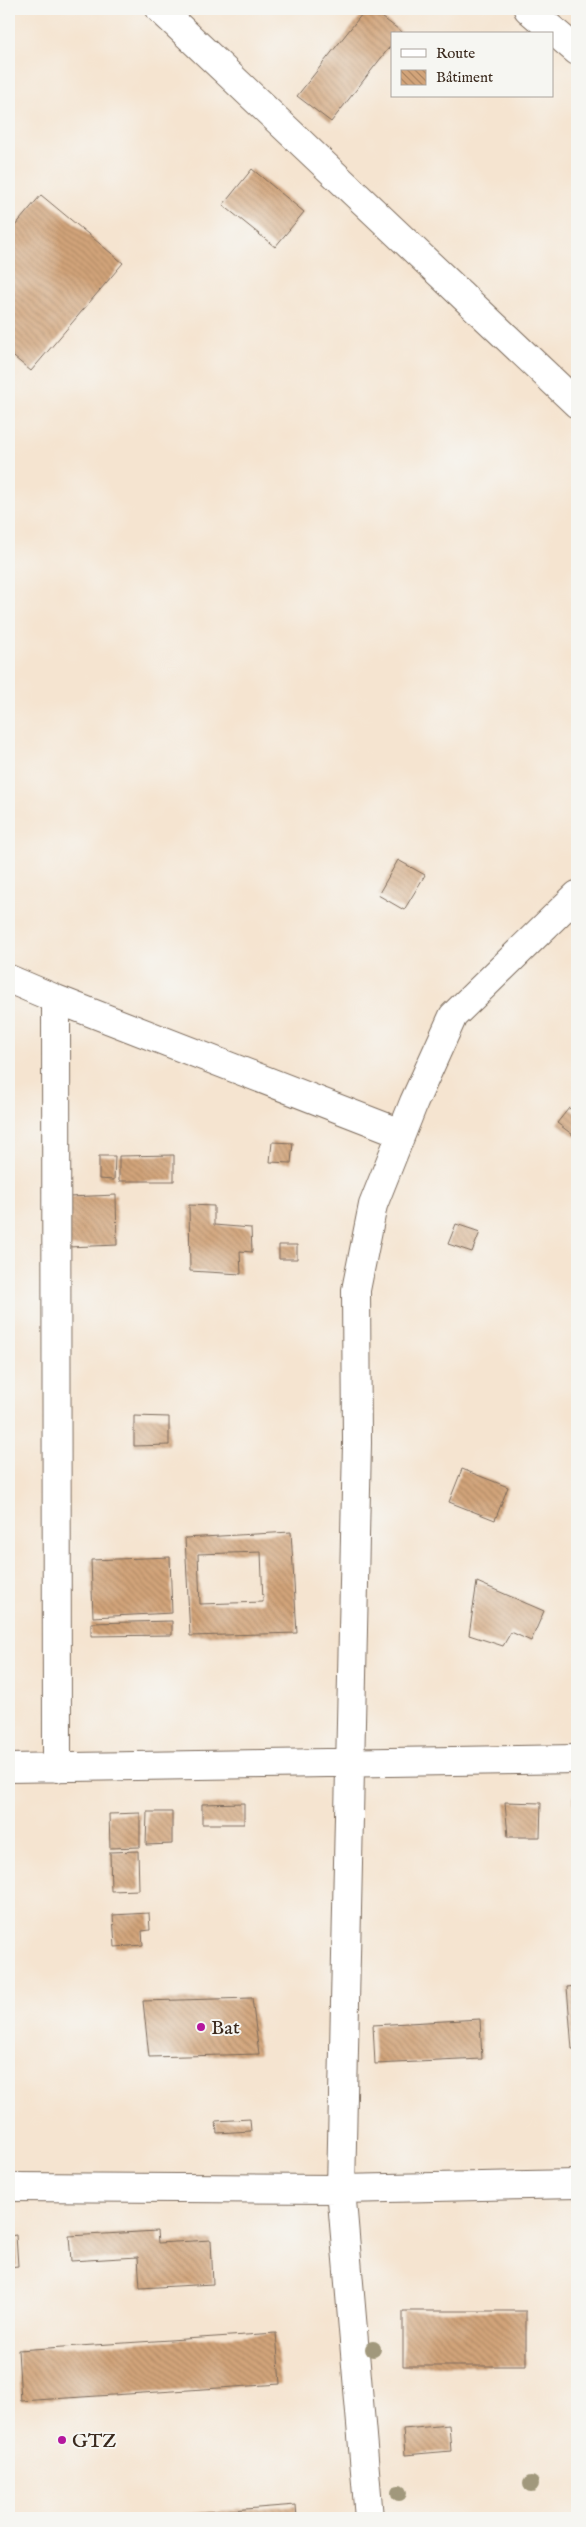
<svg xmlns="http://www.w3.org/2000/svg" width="586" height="2527" font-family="'IM FELL English',serif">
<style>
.building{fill:url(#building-back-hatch);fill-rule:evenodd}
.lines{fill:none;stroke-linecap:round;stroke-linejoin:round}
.minor-casing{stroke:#7c6b5c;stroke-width:30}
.minor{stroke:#fff;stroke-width:28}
.tree{fill:#a1987b}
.poi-dot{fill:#b5179e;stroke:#f6f6f2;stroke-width:2}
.labels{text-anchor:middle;stroke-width:4;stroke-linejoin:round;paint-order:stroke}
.poi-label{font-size:20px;fill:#3b2a1e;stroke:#f6f6f2;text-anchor:start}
</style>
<defs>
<pattern id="building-back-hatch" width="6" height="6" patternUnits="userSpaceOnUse" patternTransform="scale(1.25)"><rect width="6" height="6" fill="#d2a47a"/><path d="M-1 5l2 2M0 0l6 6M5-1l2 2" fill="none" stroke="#ac8663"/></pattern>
</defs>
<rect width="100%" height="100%" fill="#f6f6f2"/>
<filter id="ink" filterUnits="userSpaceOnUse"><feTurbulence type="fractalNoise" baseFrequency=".02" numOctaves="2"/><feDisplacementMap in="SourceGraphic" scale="10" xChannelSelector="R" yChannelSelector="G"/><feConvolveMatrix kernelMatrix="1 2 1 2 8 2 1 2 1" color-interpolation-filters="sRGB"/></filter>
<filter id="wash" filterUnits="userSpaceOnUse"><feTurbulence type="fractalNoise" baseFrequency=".0096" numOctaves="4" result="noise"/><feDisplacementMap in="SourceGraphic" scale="20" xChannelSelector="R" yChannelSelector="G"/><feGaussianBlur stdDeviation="1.12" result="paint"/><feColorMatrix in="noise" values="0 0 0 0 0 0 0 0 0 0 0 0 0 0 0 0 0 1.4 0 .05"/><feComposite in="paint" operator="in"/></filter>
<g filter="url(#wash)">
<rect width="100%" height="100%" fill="#f5e4d0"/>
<g id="blocks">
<path class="building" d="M366,9H371L402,32L392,34V44L331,122L297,96Z
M252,169L304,212L275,247L223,205Z
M41,195L123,263L31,371L9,353V233Z
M398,860L425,875L404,910L378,895Z
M569,1108L577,1114V1138L557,1123Z
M272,1142L293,1143L291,1163L270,1162Z
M174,1155V1181H119V1156Z
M99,1156H115L114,1180L99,1179Z
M116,1195L117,1245L68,1247V1197Z
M189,1205L214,1206V1225L251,1228L252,1252L240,1251L241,1274L190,1271Z
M456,1224L480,1232L472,1252L448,1244Z
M279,1245H297V1259H279Z
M134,1416L169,1417V1445L134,1446Z
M462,1469L508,1487L495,1520L449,1502Z
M291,1532L297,1633L190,1636L185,1538ZM261,1552L263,1602L200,1604L198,1554Z
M170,1557L172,1613L93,1617L91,1560Z
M477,1582L544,1611L531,1641L511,1632L503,1646L469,1635Z
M172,1621V1635L91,1636V1623Z
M577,1795V1848H576L573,1796Z
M505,1802L541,1803L540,1837H508Z
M244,1803V1824H202V1804Z
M147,1812H172V1844L146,1845Z
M140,1813V1847L110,1848L109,1814Z
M138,1851L139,1890L111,1891L110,1852Z
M149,1913L150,1930L142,1931L143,1945L115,1947L113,1915Z
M577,1986V2049H572L567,1987Z
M252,1998L259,2054L149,2057L143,2001Z
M480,2019L482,2059L375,2064L373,2025Z
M250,2119L251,2131L217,2133L216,2121Z
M157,2231L158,2243L211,2240L213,2284L140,2288L138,2257L71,2261L69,2236Z
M16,2235L18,2266L9,2267V2236Z
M403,2311H526V2366H403Z
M276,2333L280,2384L21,2401L18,2350Z
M449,2425L451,2451L405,2455L403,2429Z
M296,2505L297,2518H143V2517Z"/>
</g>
</g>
<g filter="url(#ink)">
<use href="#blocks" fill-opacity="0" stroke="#7c6b5c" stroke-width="1"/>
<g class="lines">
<defs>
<path id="minor" d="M160,9L577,404
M528,9L577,51
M9,979L56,999L401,1133
M56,999L57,1768
M9,1768L577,1759
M9,2187L341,2189L577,2184
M369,2518L341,2189L357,1443L356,1290L373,1205L414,1102L453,1016L577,895"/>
</defs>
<use href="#minor" class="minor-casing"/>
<use href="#minor" class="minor"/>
</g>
<g class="tree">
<circle cx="373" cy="2349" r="8"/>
<circle cx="531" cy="2484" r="8"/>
<circle cx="399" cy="2493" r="8"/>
</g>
</g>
<g class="poi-dot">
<circle cx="201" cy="2027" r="5"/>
<circle cx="62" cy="2440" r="5"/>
</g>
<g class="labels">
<g class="poi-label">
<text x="211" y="2034">Bat</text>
<text x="72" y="2447">GTZ</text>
</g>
</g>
<rect width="586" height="2527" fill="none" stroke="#f6f6f2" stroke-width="30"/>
<rect x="391" y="32" width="162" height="65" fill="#f6f6f2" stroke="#aba49d"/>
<rect x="401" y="49" width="25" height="8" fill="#ffffff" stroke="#aba49d"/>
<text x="436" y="58" font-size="15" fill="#3b2a1e">Route</text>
<rect x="401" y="70" width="25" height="15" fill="url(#building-back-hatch)" stroke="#aba49d"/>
<text x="436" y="82" font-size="15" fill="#3b2a1e">Bâtiment</text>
</svg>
